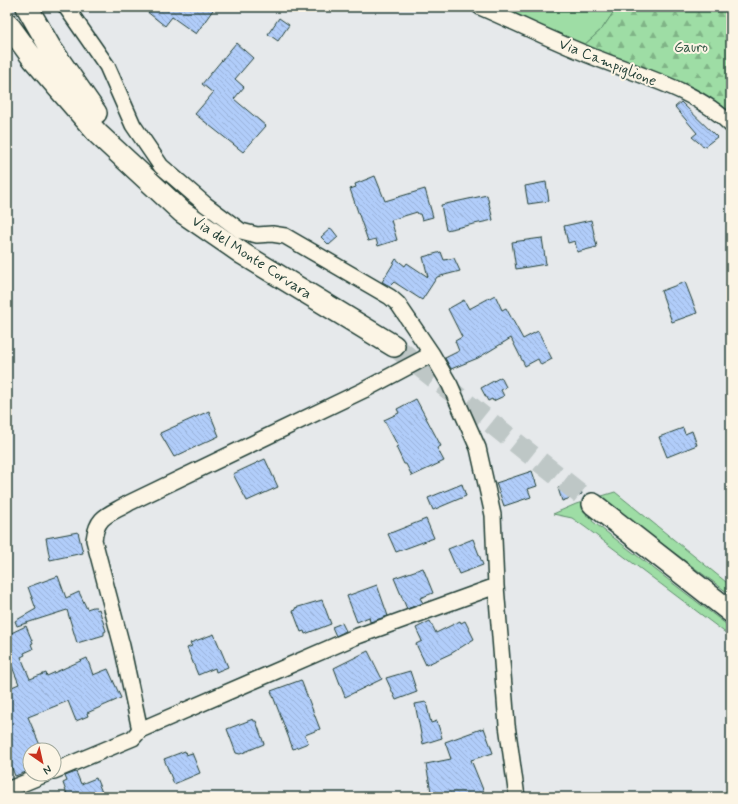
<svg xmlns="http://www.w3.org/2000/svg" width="738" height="804" font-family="Mynerve,sans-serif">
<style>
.grass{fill:#9edda5;stroke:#5e8d6c}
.forest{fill:url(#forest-firs);stroke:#5e8d6c}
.building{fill:url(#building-back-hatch);stroke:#1f3d34}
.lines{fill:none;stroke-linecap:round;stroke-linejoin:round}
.secondary-tunnel{stroke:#bec7c6;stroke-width:21;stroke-dasharray:21 10;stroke-linecap:butt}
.minor-casing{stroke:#1f3d34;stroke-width:18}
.secondary-casing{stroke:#1f3d34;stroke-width:24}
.minor{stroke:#fcf5e5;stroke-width:15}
.secondary{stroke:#fcf5e5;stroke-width:21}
.labels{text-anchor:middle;stroke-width:4;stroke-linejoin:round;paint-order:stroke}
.park-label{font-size:15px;fill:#385d4b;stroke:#fcf5e5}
.street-label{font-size:15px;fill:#1f3d34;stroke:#fcf5e5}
</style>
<defs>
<pattern id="forest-firs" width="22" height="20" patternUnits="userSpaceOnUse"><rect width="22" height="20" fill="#9edda5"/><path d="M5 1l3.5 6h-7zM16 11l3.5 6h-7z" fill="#80b487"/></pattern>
<pattern id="building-back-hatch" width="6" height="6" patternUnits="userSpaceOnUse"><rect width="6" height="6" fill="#b1cdfa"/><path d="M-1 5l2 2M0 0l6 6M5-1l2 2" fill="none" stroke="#98b1d7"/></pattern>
</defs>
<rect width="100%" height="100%" fill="#e6e9eb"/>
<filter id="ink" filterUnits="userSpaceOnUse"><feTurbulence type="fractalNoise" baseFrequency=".025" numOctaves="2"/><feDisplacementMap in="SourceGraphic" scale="8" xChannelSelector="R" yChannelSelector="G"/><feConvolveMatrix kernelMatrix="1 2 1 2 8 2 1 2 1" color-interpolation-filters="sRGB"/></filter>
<g filter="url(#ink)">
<path class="grass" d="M492,7H617L602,29L582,47Z
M615,492L731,586V595L599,497L586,515L593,519L592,521L731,628V637L585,527L572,518L553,514L576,504Z"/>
<path class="forest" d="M617,7H731V118L582,47L602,29Z"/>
<path class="building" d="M141,7H215L196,34L172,17L165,26Z
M279,18L289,25L278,41L268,34Z
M236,43L253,58L235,79L244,87L234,99L266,126L243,152L195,114L213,93L202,84Z
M681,102L717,137L704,147L692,137L697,133L675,107Z
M375,176L385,201L425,189L433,217L422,220L420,214H418L417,212L391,220L397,240L378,246L376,239L368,241L350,189L356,187L355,184Z
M546,182L549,201L528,204L525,186Z
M487,195L493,220L446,230L441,205Z
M591,220L597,247L577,252L575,241L568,243L564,226Z
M331,228L338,237L329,245L321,237Z
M542,238L546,264L516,269L512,242Z
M441,252L444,260L454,258L460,271L437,277L422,300L394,282L390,286L382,282L396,259L405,266L407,263L428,277L423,257Z
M685,282L697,313L672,322L661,291Z
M495,295L502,310L506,308L523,339L538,331L552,359L541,365L538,359L525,366L511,338L478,358L451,369L445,358L459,351L455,341L462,337L448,309L464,300L469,309Z
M501,377L506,387L501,390L504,396L493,401L492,399L488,401L481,388Z
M416,399L441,446L437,448L444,461L412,476L406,464H404L396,447L398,446L384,420L399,413L397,409Z
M209,411L219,436L174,457L160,433Z
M683,428L685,434L692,431L697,445L667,457L659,437Z
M265,459L278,487L247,501L233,474Z
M532,471L537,486L528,489L531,497L504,506L496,483Z
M579,481L582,494L562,501L558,488Z
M462,484L466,496L433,510L428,498Z
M426,519L434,538L396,552L388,534Z
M78,532L83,553L50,560L46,538Z
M473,539L483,565L459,574L448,549Z
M423,568L433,593L420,598L423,603L407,609L394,578Z
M58,576L66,598L79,592L87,609L93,607H96L97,610L99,609L106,631L104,632V635L77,643L67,610L17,626L15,621L36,609L28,587Z
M377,585L388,616L370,622L369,617L357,622L347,596Z
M322,600L331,624L305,634L304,631L301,632L293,611L296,610L295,608Z
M430,621L436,633L460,621L461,623L465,621L474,639L452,653L426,665L416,644L422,641L416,628Z
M342,623L346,631L336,636L332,627Z
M26,626L33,643L31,644L33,649L24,653L25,655L21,657L30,679L46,673L47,676L87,658L93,675L108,669L121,698L87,713L88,716L76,721L68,701L28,717L42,750H30V759L25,761L29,771L15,776L10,763L7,764V689L19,684L7,654V635Z
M214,634L228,667L216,672L215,668L198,675L187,648L192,646L190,643Z
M368,651L382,679L345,697L334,668Z
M410,671L417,692L396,700L386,678Z
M301,680L320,729L305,735L308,743L293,749L271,691Z
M426,702L431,723L437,721L442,738L423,744L415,704Z
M253,719L254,721H256L264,744L240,754L236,753L227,729Z
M484,728L493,753L471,760L486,797H432L426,764L451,759L445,742Z
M185,751L186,755L192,753L200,773L174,784L164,759Z
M76,772L81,784L96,778L104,797H68L63,783L67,781L65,776Z"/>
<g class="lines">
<path class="secondary-tunnel" d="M394,346L593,504"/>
<defs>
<path id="minor" d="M66,7L107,66L133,125L161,166L206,205L241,231L257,235L272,234L285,236L390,297L398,304L432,354L450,385L478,448L493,515L496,586L507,725L517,797
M480,7C515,22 549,39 584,53C630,73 696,88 731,125
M140,730L122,646L94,540C97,515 109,515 129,503L364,390L432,354
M54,771L133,738L140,730L355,637L496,586
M7,790L46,774"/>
<path id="secondary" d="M27,7L50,47L96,113
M7,23L34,60L98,134L182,212L243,254L394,346
M593,504L731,612"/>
</defs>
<use href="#minor" class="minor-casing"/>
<use href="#secondary" class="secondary-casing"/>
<use href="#minor" class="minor"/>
<use href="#secondary" class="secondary"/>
</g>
</g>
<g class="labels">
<g class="park-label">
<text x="691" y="52">Gauro</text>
</g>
<g class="street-label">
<text transform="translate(608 62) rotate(22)" y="5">Via Campiglione</text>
<text transform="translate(252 257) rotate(33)" y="5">Via del Monte Corvara</text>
</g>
</g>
<rect width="738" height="804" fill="none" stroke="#fcf5e5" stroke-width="24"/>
<rect x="12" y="12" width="714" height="780" fill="none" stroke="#1f3d34" stroke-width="1.5" filter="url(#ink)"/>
<g transform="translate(42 762) rotate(146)"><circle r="19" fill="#fcf5e5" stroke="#a4ab9e"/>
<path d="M0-3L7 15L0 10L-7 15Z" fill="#c8321e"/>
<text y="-6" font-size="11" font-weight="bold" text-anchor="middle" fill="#1f3d34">N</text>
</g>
</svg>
